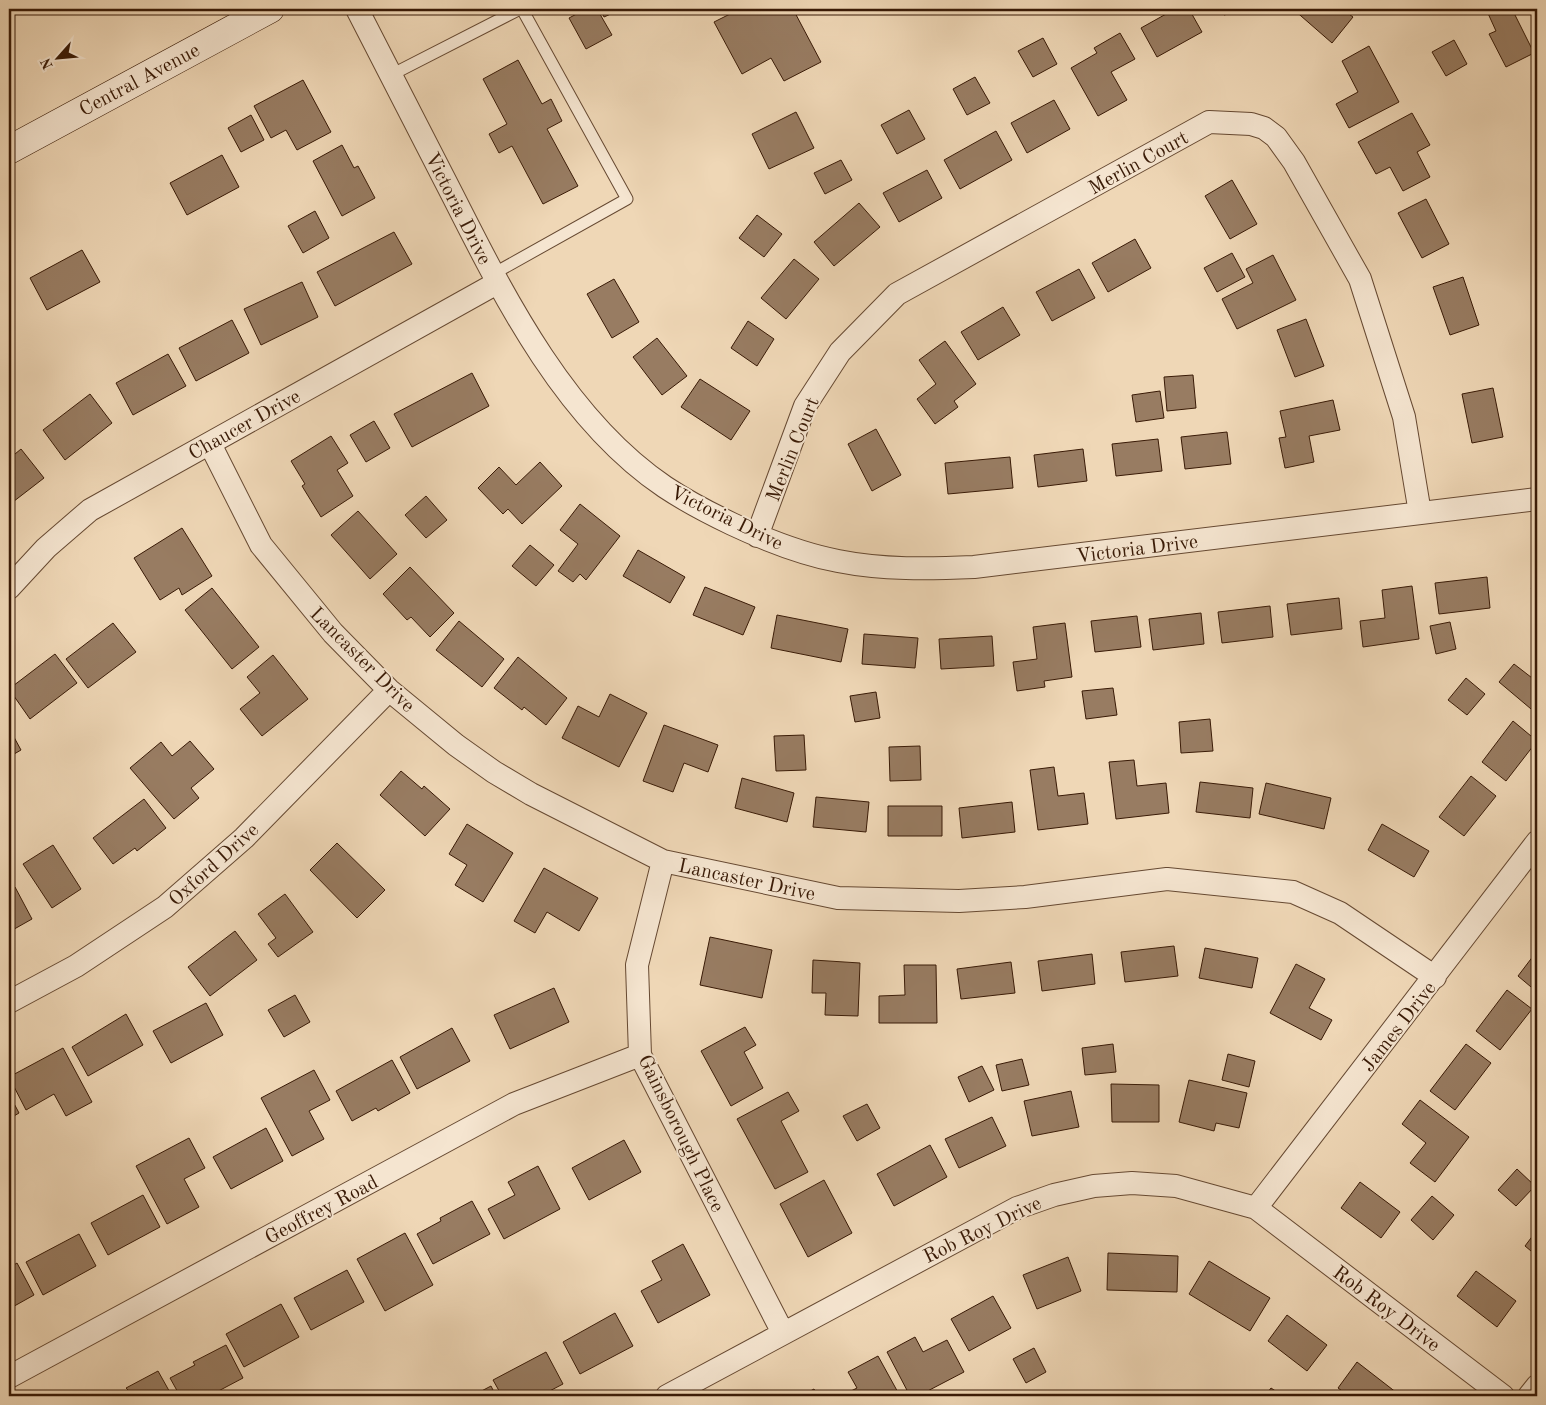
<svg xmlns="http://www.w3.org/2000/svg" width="1546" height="1405" font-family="'Old Standard TT',serif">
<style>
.building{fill:#987c62;stroke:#391a06}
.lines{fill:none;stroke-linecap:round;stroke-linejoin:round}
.lane-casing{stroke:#664932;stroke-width:13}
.street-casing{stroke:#664932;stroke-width:24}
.secondary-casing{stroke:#391a06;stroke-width:29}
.lane{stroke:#f5e5d0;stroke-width:11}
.street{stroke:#f5e5d0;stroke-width:22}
.secondary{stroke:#f5e5d0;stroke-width:28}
.labels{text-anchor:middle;stroke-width:4;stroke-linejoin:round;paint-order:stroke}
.street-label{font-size:20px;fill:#391a06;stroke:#f5e5d0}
</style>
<rect width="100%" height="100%" fill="#efd7b6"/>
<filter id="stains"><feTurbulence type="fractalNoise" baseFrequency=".004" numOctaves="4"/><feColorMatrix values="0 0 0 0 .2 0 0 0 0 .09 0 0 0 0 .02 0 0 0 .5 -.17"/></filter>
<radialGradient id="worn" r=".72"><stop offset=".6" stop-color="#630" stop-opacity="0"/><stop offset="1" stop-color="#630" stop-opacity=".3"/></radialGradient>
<path class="building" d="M586,9H597L612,35L586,49L569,18Z
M600,9H622L604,17Z
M740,9H793L821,62L784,81L771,58L742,74L714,22Z
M1175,9H1189L1202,32L1157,57L1141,28Z
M1223,9H1247L1224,15Z
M1293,9H1342L1353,17L1332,43Z
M1486,9H1512L1534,53L1506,67L1489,34L1496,31Z
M1120,33L1135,59L1111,72L1127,100L1098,116L1071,68L1097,53L1094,48Z
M1043,38L1057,64L1033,77L1018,51Z
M1454,40L1467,64L1446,76L1432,52Z
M1369,46L1399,102L1349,128L1336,104L1358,92L1342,61Z
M518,60L542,104L551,99L562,121L547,129L578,186L543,204L512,146L499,153L489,134L507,124L483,79Z
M975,77L990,103L967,115L953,89Z
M303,80L331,132L297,150L286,130L271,138L254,106Z
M1054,100L1070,129L1027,153L1011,123Z
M909,110L925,139L897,154L881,125Z
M796,112L814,148L769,169L752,134Z
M1412,113L1430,145L1417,152L1430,177L1403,191L1390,167L1376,174L1358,142Z
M251,115L264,140L241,152L228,128Z
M996,131L1012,160L960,189L944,160Z
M342,145L354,168L358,166L375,198L342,216L313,161Z
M222,155L239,187L187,215L170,183Z
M841,160L852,180L825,194L814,173Z
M927,170L942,198L899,222L883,193Z
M1232,180L1257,224L1230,239L1205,196Z
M1426,199L1449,244L1422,258L1398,213Z
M859,203L880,227L834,266L814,242Z
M315,211L329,238L303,253L288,226Z
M757,215L782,234L764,257L739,238Z
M394,232L412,264L335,306L317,272Z
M1135,239L1151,268L1108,292L1092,263Z
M82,250L100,282L47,310L30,278Z
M1232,253L1245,277L1217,292L1204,268Z
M1273,255L1296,300L1237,329L1222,299L1253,283L1246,269Z
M794,259L819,279L786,319L761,298Z
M1079,269L1095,298L1052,321L1036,292Z
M1463,277L1479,325L1450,335L1433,287Z
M614,279L639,322L612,338L587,294Z
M302,282L318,317L261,345L244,309Z
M1003,307L1020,335L978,360L961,332Z
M1306,319L1324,366L1295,377L1277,330Z
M232,320L249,353L196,381L179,348Z
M748,321L774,339L757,366L731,348Z
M657,338L687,376L662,395L633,357Z
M945,341L976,384L954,401L958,407L935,424L917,399L936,384L919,360Z
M168,354L186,386L133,415L116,383Z
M472,373L489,406L412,447L394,414Z
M1193,375L1196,408L1167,411L1164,377Z
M700,379L750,411L731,440L681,407Z
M1493,388L1503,437L1472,443L1462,394Z
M1160,391L1164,418L1136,422L1132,395Z
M90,394L112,423L65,460L43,430Z
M1333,400L1340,430L1309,436L1314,462L1285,468L1279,438L1286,437L1280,411Z
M374,421L390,448L366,462L350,435Z
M876,429L901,475L872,491L848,444Z
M1227,432L1231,464L1185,469L1181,437Z
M331,436L348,463L337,470L353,496L321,517L302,486L305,484L291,461Z
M1158,439L1162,471L1116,476L1112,444Z
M21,449L44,478L9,505V459Z
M1083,449L1087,481L1038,487L1034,455Z
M1010,457L1013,488L948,494L945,463Z
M540,462L562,486L522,524L508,509L503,514L478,488L499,467L516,485Z
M426,496L447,520L426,538L405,515Z
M580,504L620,536L586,580L580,574L573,582L558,571L578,544L560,530Z
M358,511L397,554L370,579L331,535Z
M182,528L212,576L182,595L179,588L160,600L134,558Z
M530,545L554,565L536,586L512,566Z
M638,550L685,577L670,603L623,576Z
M410,567L454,613L430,637L411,617L407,620L383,594Z
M1487,577L1490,608L1439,614L1435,583Z
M1537,582V595L1531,589Z
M1412,586L1419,639L1363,647L1360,621L1385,618L1382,590Z
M705,587L755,607L743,635L693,615Z
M212,588L259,647L232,669L185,610Z
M1339,598L1342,629L1291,635L1287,604Z
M1270,606L1273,637L1222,643L1218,612Z
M1201,613L1204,644L1153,650L1149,619Z
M777,615L848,629L841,662L771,648Z
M1137,616L1141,647L1095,652L1091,621Z
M459,621L504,659L482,687L436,650Z
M1450,622L1456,649L1436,654L1430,626Z
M113,623L136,652L88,688L66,659Z
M1065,623L1072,677L1044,681L1045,687L1017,691L1013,662L1037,659L1033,627Z
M864,634L918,638L915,668L862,664Z
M992,636L994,666L941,669L939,639Z
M55,654L77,683L30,719L9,689Z
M273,655L308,699L262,736L240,709L260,693L247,677Z
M518,657L567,698L546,725L524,707L522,710L494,688Z
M1514,664L1536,681L1537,680V714L1499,682Z
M1466,678L1485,694L1467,715L1448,700Z
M1113,688L1117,715L1086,719L1082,691Z
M876,692L880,718L855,722L850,696Z
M610,694L647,713L619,767L562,738L578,706L599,717Z
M1210,719L1213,751L1181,753L1179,722Z
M1513,721L1537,741L1506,781L1482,762Z
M664,725L718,745L708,772L684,763L673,792L643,781Z
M9,728L21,750L9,757Z
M804,735L806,770L776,771L774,736Z
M190,741L214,769L191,788L199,798L174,819L130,768L161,742L172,756Z
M920,746L921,780L890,781L889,747Z
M1134,760L1137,786L1166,783L1169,813L1116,819L1109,762Z
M1054,767L1058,796L1084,793L1088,824L1038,830L1030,770Z
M401,771L422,789L424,786L450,809L425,836L380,795Z
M1471,776L1496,796L1464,836L1439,817Z
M742,778L794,793L787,822L735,808Z
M1200,782L1253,788L1250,818L1196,812Z
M1266,783L1331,798L1324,829L1259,814Z
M816,797L869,802L866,832L813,827Z
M144,799L166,828L137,851L135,848L113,864L93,838Z
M1012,802L1015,832L962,838L959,808Z
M888,806H942V836H888Z
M467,824L513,853L483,902L455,885L467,865L449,854Z
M1382,824L1429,851L1414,877L1368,850Z
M337,843L385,890L357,918L310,870Z
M53,845L81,889L52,908L23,864Z
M544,868L598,898L579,931L547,912L535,933L514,921Z
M15,887L32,919L9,932V891Z
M285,894L313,932L278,957L268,944L276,938L258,914Z
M235,931L257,960L210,996L188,967Z
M710,937L772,950L762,998L700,985Z
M1174,946L1178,976L1125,982L1121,952Z
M1205,948L1258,958L1252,988L1199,978Z
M1537,951V992L1518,976Z
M1092,954L1095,984L1042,991L1038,961Z
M813,960L860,963L858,1016L825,1015L826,993H812Z
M1011,962L1015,993L961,999L957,969Z
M1296,964L1325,979L1309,1008L1332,1020L1321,1040L1270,1013Z
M904,965H936L937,1023H879V996L905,995Z
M554,988L569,1022L510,1049L494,1015Z
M1507,990L1532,1009L1500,1050L1476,1031Z
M295,995L310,1022L284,1037L268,1010Z
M206,1003L223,1035L171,1063L153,1031Z
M126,1014L143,1045L88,1076L72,1047Z
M745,1027L756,1045L744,1052L763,1088L731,1106L701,1051Z
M452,1028L470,1061L417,1089L400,1057Z
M1113,1044L1116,1072L1085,1075L1082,1048Z
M1466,1044L1491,1063L1455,1110L1430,1091Z
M63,1048L92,1102L66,1116L54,1094L26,1110L9,1077Z
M1228,1054L1255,1061L1249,1087L1222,1080Z
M1022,1059L1029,1085L1002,1091L996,1065Z
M392,1060L410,1093L378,1111L376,1108L352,1121L336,1091Z
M982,1066L994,1090L969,1102L958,1077Z
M314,1070L330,1100L309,1111L324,1139L292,1156L261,1098Z
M1189,1080L1247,1093L1239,1128L1216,1123L1214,1131L1179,1122Z
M1111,1084L1159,1085V1122H1112Z
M1071,1091L1079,1127L1032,1136L1024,1101Z
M788,1092L799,1111L781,1121L808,1172L775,1189L737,1119Z
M9,1094L19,1113L9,1119Z
M1420,1100L1469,1137L1435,1182L1410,1163L1426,1143L1402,1124Z
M867,1104L880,1128L857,1141L843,1116Z
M992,1117L1006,1146L959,1168L945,1139Z
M266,1128L283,1161L231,1189L213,1157Z
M189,1138L205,1168L184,1179L199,1207L167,1224L136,1166Z
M624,1140L641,1172L589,1200L572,1168Z
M930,1145L947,1177L894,1206L877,1174Z
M538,1166L560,1209L504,1239L488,1209L515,1195L508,1182Z
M1517,1169L1535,1186L1516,1206L1498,1190Z
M824,1180L852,1233L808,1257L780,1204Z
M1360,1182L1400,1212L1381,1238L1341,1208Z
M143,1195L160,1227L108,1255L91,1223Z
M1432,1196L1454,1215L1433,1240L1411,1220Z
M472,1201L490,1234L433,1264L417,1234L441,1221L440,1218Z
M1537,1230V1256L1525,1246Z
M405,1233L433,1285L385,1311L357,1259Z
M79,1234L96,1266L43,1295L26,1262Z
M683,1244L710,1295L658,1323L641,1291L662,1280L652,1261Z
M1108,1253L1178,1256L1177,1292L1107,1290Z
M1068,1257L1081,1291L1037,1309L1023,1275Z
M1209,1261L1270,1298L1250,1331L1189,1294Z
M17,1263L34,1295L9,1309V1268Z
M347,1270L364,1302L311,1330L294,1298Z
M1476,1271L1516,1301L1497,1327L1457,1296Z
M993,1296L1011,1328L969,1351L951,1319Z
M281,1304L299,1337L244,1367L226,1334Z
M615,1313L633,1346L580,1374L563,1342Z
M1287,1315L1327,1345L1307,1371L1268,1341Z
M915,1337L923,1352L947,1340L964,1372L918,1396H910L887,1352Z
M226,1345L243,1378L209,1396H180L170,1378L195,1365L193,1362Z
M1034,1348L1046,1372L1026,1383L1013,1359Z
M546,1352L563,1384L540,1396H502L493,1380Z
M878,1356L900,1396H841L857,1388L848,1372Z
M1357,1362L1397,1393L1394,1396H1349L1338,1388Z
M158,1371L172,1396H117L128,1390L126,1388Z
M491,1386L496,1396H472Z
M1271,1388L1283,1396H1265Z
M814,1389L818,1396H801Z"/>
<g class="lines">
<defs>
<path id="lane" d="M391,75L520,9
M493,274L627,199L522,9"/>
<path id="street" d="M357,9C390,72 422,135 454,198C506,301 567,421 665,487C686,501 709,513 732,524C766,540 801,554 838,561C883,570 929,569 974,567L1537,499
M210,444L261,545L333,633L389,690L456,745L494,772L531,794L663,861L838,898L959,901L1025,897L1167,879L1293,892L1340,913L1435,977
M757,536L805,406L840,352L897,294L1209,122L1251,124L1264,128L1276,137L1294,162L1360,279L1404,417L1420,513
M9,588L46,548L90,510L497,283
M663,861L637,965L640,1055L783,1333
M9,1002L76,966L165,907L244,838L389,690
M1256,1208L1537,842
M9,1377L514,1104L640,1055
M667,1396L1017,1208L1054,1195L1094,1186L1132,1183L1176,1186L1256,1208L1503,1396
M1529,1396L1537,1386"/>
<path id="secondary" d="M9,150L270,9"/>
</defs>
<use href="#lane" class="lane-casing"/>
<use href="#street" class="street-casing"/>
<use href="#secondary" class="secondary-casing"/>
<use href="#lane" class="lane"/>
<use href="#street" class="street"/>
<use href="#secondary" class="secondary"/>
</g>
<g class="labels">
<g class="street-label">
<text transform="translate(139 79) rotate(-28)" y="7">Central Avenue</text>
<text transform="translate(1138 162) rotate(-29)" y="7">Merlin Court</text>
<text transform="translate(459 208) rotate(63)" y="7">Victoria Drive</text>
<text transform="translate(244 424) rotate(-29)" y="7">Chaucer Drive</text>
<text transform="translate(792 449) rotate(-68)" y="7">Merlin Court</text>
<text transform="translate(727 517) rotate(26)" y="7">Victoria Drive</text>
<text transform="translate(1137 548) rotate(-7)" y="7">Victoria Drive</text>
<text transform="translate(363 659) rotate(45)" y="7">Lancaster Drive</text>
<text transform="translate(213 864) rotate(-42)" y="7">Oxford Drive</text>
<text transform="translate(747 879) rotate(12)" y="7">Lancaster Drive</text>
<text transform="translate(1398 1026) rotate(-52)" y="7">James Drive</text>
<text transform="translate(682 1133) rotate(64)" y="7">Gainsborough Place</text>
<text transform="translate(321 1209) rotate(-28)" y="7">Geoffrey Road</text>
<text transform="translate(982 1229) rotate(-26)" y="7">Rob Roy Drive</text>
<text transform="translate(1387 1308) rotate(37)" y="7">Rob Roy Drive</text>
</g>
</g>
<rect width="1546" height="1405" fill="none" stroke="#efd7b6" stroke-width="30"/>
<rect x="10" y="10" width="1526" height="1385" fill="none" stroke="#391a06" stroke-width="2.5"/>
<rect x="15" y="15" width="1516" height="1375" fill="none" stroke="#391a06"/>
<g transform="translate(58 58) rotate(243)" stroke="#f5e5d0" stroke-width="4" paint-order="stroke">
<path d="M0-4L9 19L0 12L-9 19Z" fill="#391a06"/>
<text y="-8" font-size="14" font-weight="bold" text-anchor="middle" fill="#391a06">N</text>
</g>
<rect width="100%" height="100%" filter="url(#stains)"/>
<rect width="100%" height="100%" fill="url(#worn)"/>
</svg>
